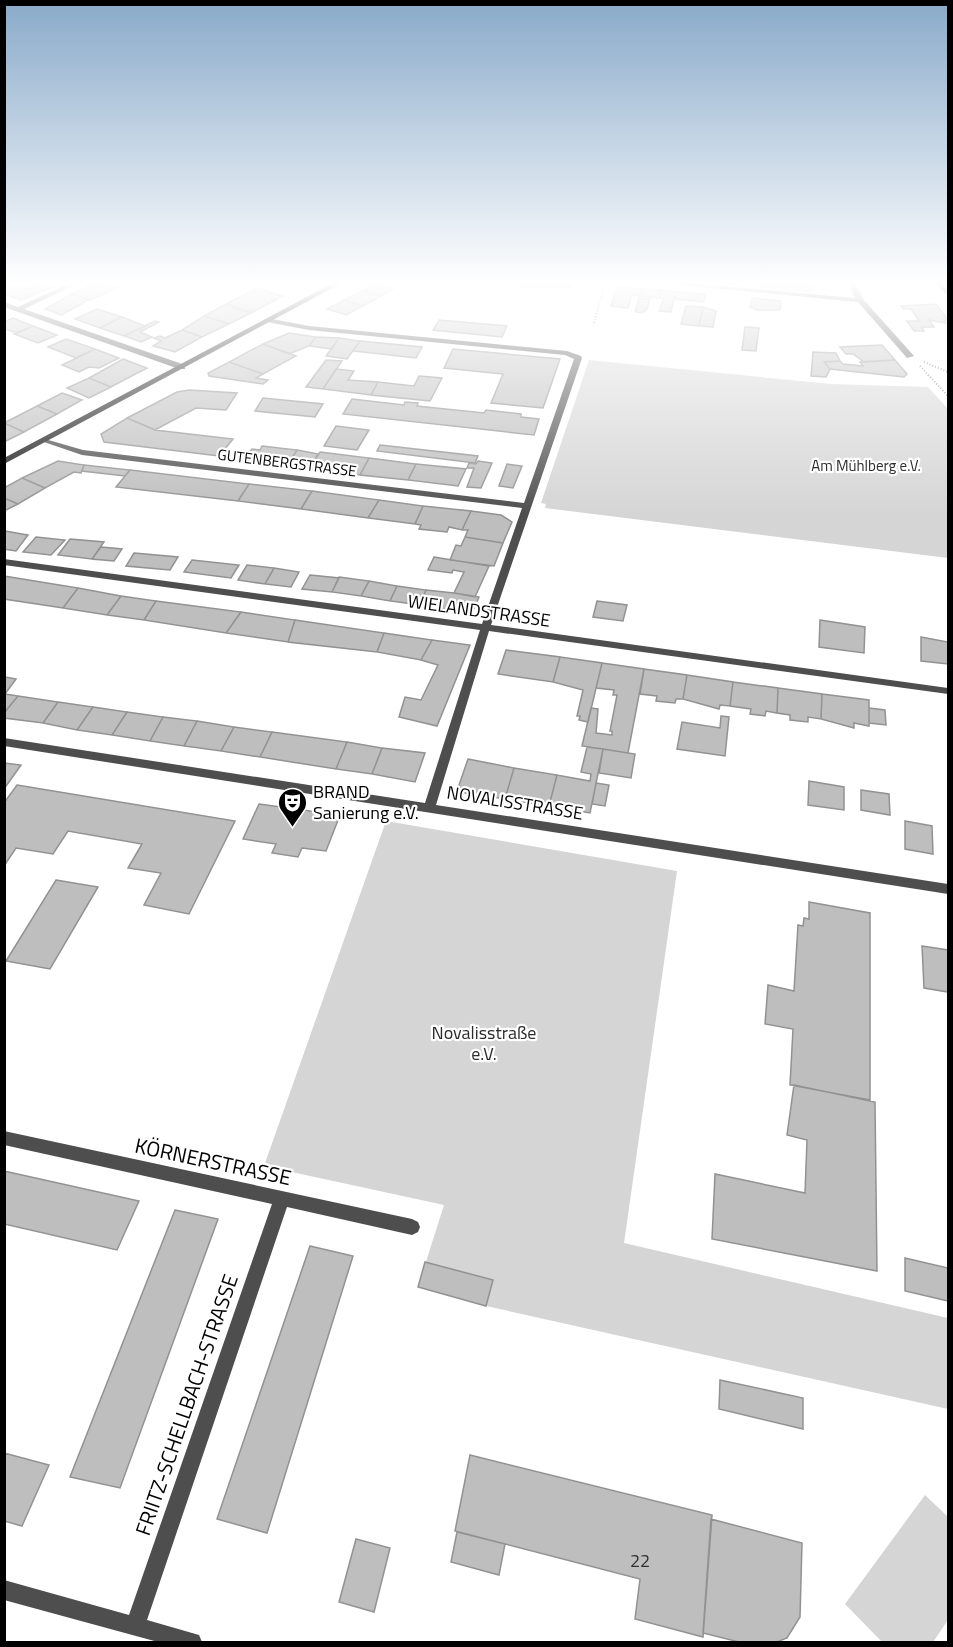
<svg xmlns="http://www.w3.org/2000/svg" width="953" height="1647" font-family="'Titillium Web',sans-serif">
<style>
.green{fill:#d5d5d5}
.building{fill:#bebebe;stroke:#929292;stroke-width:1.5}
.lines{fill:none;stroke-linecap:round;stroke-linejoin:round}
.path{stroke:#707070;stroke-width:2;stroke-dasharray:1 2;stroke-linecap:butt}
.minor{fill:#4e4e4e;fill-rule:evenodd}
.secondary{fill:#1b1b1b;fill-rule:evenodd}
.labels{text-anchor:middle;stroke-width:4.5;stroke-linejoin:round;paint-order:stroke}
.far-street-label{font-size:15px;fill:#000;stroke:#fff}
.far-park-label{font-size:15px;fill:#2c2c2c;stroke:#fff}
.street-label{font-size:18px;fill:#000;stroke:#fff}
.poi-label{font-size:18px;fill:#000;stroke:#fff;text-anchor:start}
.park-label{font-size:18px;fill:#2c2c2c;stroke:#fff}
.near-number-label{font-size:18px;fill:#303030}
.near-street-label{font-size:21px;fill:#000;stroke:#fff}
</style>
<rect width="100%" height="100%" fill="#fff"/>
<path class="green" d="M589,360L831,384L928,387L948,409V558L545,508L546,504L541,503Z
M386,821L677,871L624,1243L948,1318V1409L486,1306L418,1287L444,1205L264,1166Z
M925,1495L948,1517V1620L933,1642H882L845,1604Z"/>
<path class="building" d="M40,283L53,287L38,293L27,289Z
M96,283L119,287L90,300L72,294Z
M375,283H378L394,288L381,296L363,290Z
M516,283H550L548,288L515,286Z
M550,283H573L572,288L549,287Z
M757,283H783L782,289L757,286Z
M783,283H813V289L807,291L782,289Z
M618,286L642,289L640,296L632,295L628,308L611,306Z
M8,288H25L38,293L21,300L4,294V290Z
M257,288L283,296L251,313L226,304Z
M642,289L661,290L659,298L640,296Z
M363,290L381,296L363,306L344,300Z
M661,290L676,292L671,312L659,311L664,298H659Z
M676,292L706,294L704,302L674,299Z
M72,294L88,300L62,315L45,309Z
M639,298L650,299L647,309L642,313L635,312Z
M752,298L781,301L780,310H757L750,307Z
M344,300L363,306L346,315L327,309Z
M226,304L251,313L229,324L204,316Z
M936,304L948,320H944L946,323L929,320L934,327H922L924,331H914L907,321H919L911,309H903L901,306Z
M686,306L703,307L699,326L681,324Z
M703,307L716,311L713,327L699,326Z
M97,309L122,317L100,328L75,319Z
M204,316L229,324L202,337L182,330Z
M122,317L145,326L124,336L100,328Z
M13,318L33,326L18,333L4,329V322Z
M439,320L507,326L502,337L433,330Z
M155,321L159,322L140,332L152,337L141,342L124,336Z
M33,326L57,335L38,343L14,334Z
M745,327L759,328L756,351L742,350Z
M182,330L202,337L175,352L153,346L161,341L154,338L160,336L165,338Z
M289,333L316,337L309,346L289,354L263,344Z
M316,337L339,338L332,349L309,346Z
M339,338L360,341L347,359L326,356Z
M66,339L95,349L76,358L48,347Z
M360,341L422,347L416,358L353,351Z
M263,344L296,356L263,374L229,362Z
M882,345L895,360L864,362L853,354H846L840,347Z
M95,349L119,358L99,368L89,367L79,372L62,365Z
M453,349L560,359L543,408L491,403L503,374L444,368Z
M813,352L836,353L840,361L824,362L830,369L826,377L811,376Z
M123,359L147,368L111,387L89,378Z
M326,360L342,361L323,389L306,387Z
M895,360L907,374L904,377L830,369L824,362L840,361L843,364L863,366L860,362Z
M229,362L263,374L256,378L268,380L263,384L209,376L208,373Z
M336,369L354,371L348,380L378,382L371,395L323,389Z
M419,376L442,378L430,401L371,395L378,382L414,386Z
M89,378L111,387L89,398L67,388Z
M189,390L237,393L226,410L196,408L155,430L127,418L177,392Z
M62,393L82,400L57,414L37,406Z
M263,398L323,404L315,417L255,411Z
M352,399L404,405L405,402L418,403L417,406L484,413L486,410L521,414V417L539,419L534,435L343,414Z
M37,406L57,414L24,432L4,423Z
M127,418L155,430L233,439L219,456L104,442L101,434Z
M4,423L24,432L4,442Z
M336,426L369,430L357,450L324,446Z
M380,445L478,456L475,463L377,451Z
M262,446L297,450L287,466L252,462L256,455L248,454L252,449L260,450Z
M297,450L318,454L309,469L287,466Z
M320,452L369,458L360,475L309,469Z
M369,458L416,464L408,480L360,475Z
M58,461L84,465L81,473L74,472L45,488L22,478Z
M478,461L492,463L481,488L467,487L474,468H467L469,463L476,464Z
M416,464L466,469L458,486L408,480Z
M507,464L522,466L513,488L499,486Z
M84,465L130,470L125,476L82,471Z
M130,470L249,484L238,501L116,487Z
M22,478L45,488L18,504L4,498V488Z
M249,484L312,491L301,509L238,501Z
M312,491L379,500L368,518L301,509Z
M4,498L18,504L4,511Z
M379,500L423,506L415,524L368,518Z
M423,506L471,511L462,530L449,527L447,532L419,529L421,525L415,524Z
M471,511L501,515L512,522L503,543L465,537L468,530H462Z
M5,531L28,535L16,551L4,549Z
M36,537L65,540L51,555L23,552Z
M465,537L503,543L494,566L450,560L456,545L461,546Z
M70,539L104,542L92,559L58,555Z
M101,547L122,549L114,561L92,559Z
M134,553L178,557L170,570L126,566Z
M434,557L489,566L475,597L454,593L464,572L453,570L452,573L428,570Z
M192,560L239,565L231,578L184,572Z
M247,565L274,568L265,584L238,580Z
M274,568L299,572L291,587L265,584Z
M310,575L339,578L332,592L302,589Z
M4,576L78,588L63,608L4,599Z
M339,577L369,581L361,596L332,592Z
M369,581L397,586L390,601L361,596Z
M397,586L426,590L420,605L390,601Z
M78,588L121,596L107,615L63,608Z
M426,590L454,593L479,597L474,609L465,612L420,605Z
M121,596L156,601L144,620L107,615Z
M156,601L241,612L226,633L144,620Z
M597,601L627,605L623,621L593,617Z
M241,612L295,620L288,642L226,633Z
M295,620L384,633L377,652L288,642Z
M820,620L865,627L864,653L819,647Z
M384,633L432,640L421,660L377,652Z
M921,637L948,642V664L921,661Z
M432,640L470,645L437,726L399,717L405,697L421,700L438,665L421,660Z
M506,650L560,657L553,682L498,674Z
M560,657L602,663L588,722L579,720L580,716H577L583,690L553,682Z
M602,663L644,669L628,753L582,746L591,708L598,709L596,733L612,735V731H610L617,695H613L614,690L596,688Z
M644,669L687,675L683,699H676L675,703L656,701L657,696L640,694Z
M687,675L733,682L730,706L720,705L719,709L683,699Z
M5,677L16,679L5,694L18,696L4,713Z
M733,682L778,688L777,713L766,711L765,716L750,714L751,709L730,706Z
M778,688L822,694L821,719L808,717V722L790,720V715L777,713Z
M822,694L869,700V726L854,723V728L821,719Z
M18,696L58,702L43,723L4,718V713Z
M58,702L93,707L77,730L43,723Z
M93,707L127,712L112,735L77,730Z
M869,708L885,710L886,725L869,723Z
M127,712L163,717L150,741L112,735Z
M721,716L729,717L725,756L677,749L682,722L720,728Z
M163,717L197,721L184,746L150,741Z
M197,721L234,727L221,751L184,746Z
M234,727L272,732L260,757L221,751Z
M272,732L347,742L336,769L260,757Z
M347,742L382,748L372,774L336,769Z
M587,747L603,749L590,813L549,806L557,775L590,781L591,774L581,772Z
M382,748L425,753L415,782L372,774Z
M603,749L635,754L631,778L599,773Z
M468,759L514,768L505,799L465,793L459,785Z
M4,763L21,765L4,789Z
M514,768L557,775L549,806L505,799Z
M809,781L844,787V810L808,805Z
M596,783L609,785L605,806L592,804Z
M17,785L235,821L189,914L144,905L161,873L128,868L142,844L68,831L53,854L16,848L4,866V803Z
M861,790L889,794L890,815L861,810Z
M259,804L340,815L326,851L302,848L298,857L272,853L276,844L243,839Z
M905,821L932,826L933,854L905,849Z
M56,880L98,887L50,969L6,961Z
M809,902L870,913V1100L790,1085L793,1029L765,1024L768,985L794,991L798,925L803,926L804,918L809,919Z
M922,946L948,950V992L924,988Z
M794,1085L875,1102L877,1271L712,1239L715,1174L805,1193L807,1140L787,1135Z
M4,1171L139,1201L117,1250L4,1224Z
M175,1210L218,1219L120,1488L70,1477Z
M310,1246L353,1256L267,1533L217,1519Z
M905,1258L948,1268V1301L905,1291Z
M425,1262L493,1280L486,1306L418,1287Z
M720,1380L803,1398V1429L719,1409Z
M4,1453L49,1465L22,1526L4,1521Z
M470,1455L712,1515L703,1637L635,1619L640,1579L455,1531Z
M711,1519L802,1543L800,1617L787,1638L777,1642H739L703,1633Z
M457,1532L505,1544L499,1575L451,1562Z
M356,1539L390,1548L374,1612L339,1602Z"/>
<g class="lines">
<path class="path" d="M353,290L365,283
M594,323L605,283
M924,362L948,372
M920,366L948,396"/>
<path class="minor" d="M70,283H79L24,309L185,365V369H179L4,307V302L18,307Z
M660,283H690L855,298L848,283H855L863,299L914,356L907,358L858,302Z
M267,318L309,326L567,351L581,356L582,358L491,625L948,688V694L489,631L436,805L948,884V894L4,746V738L425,803L480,630L4,565V559L482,624L522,508L82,455L41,441L45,439L83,450L524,503L574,359L565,355L309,330L267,322Z
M4,1131L412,1219L418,1222L420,1227L418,1232L412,1235L287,1207L147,1620L199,1635L202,1642H158L4,1600V1580L129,1615L272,1204L4,1145Z"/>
<path class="secondary" d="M333,283H342L4,464V458Z
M935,283H942L948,290V295L946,294Z"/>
</g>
<linearGradient id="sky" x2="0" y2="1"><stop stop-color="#89aaca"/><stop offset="0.55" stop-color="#fff"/><stop offset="1" stop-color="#fff" stop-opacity="0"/></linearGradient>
<rect width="953" height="514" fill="url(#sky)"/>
<defs>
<symbol id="theatre-pin" viewBox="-11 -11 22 30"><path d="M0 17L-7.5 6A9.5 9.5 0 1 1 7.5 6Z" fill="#000" stroke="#fff"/><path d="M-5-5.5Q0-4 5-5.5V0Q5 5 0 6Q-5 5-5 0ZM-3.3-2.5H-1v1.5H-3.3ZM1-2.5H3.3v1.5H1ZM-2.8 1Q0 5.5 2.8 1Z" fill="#fff"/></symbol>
</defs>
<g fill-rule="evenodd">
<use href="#theatre-pin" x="276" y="786" width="33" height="45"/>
</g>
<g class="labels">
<g class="far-street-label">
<text transform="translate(287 463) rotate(7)" y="5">GUTENBERGSTRASSE</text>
</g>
<g class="far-park-label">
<text x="866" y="471">Am Mühlberg e.V.</text>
</g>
<g class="street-label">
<text transform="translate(479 611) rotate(8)" y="6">WIELANDSTRASSE</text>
<text transform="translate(515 803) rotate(9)" y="6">NOVALISSTRASSE</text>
</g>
<g class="poi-label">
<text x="313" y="798">BRAND<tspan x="313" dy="21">Sanierung e.V.</tspan></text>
</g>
<g class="park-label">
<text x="484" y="1039">Novalisstraße<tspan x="484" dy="21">e.V.</tspan></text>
</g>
<g class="near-number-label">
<text x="640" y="1567">22</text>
</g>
<g class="near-street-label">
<text transform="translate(213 1162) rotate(12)" y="7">KÖRNERSTRASSE</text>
<text transform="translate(187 1405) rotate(-71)" y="7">FRIITZ-SCHELLBACH-STRASSE</text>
</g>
</g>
<rect width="953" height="1647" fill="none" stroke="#000000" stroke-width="12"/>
</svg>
